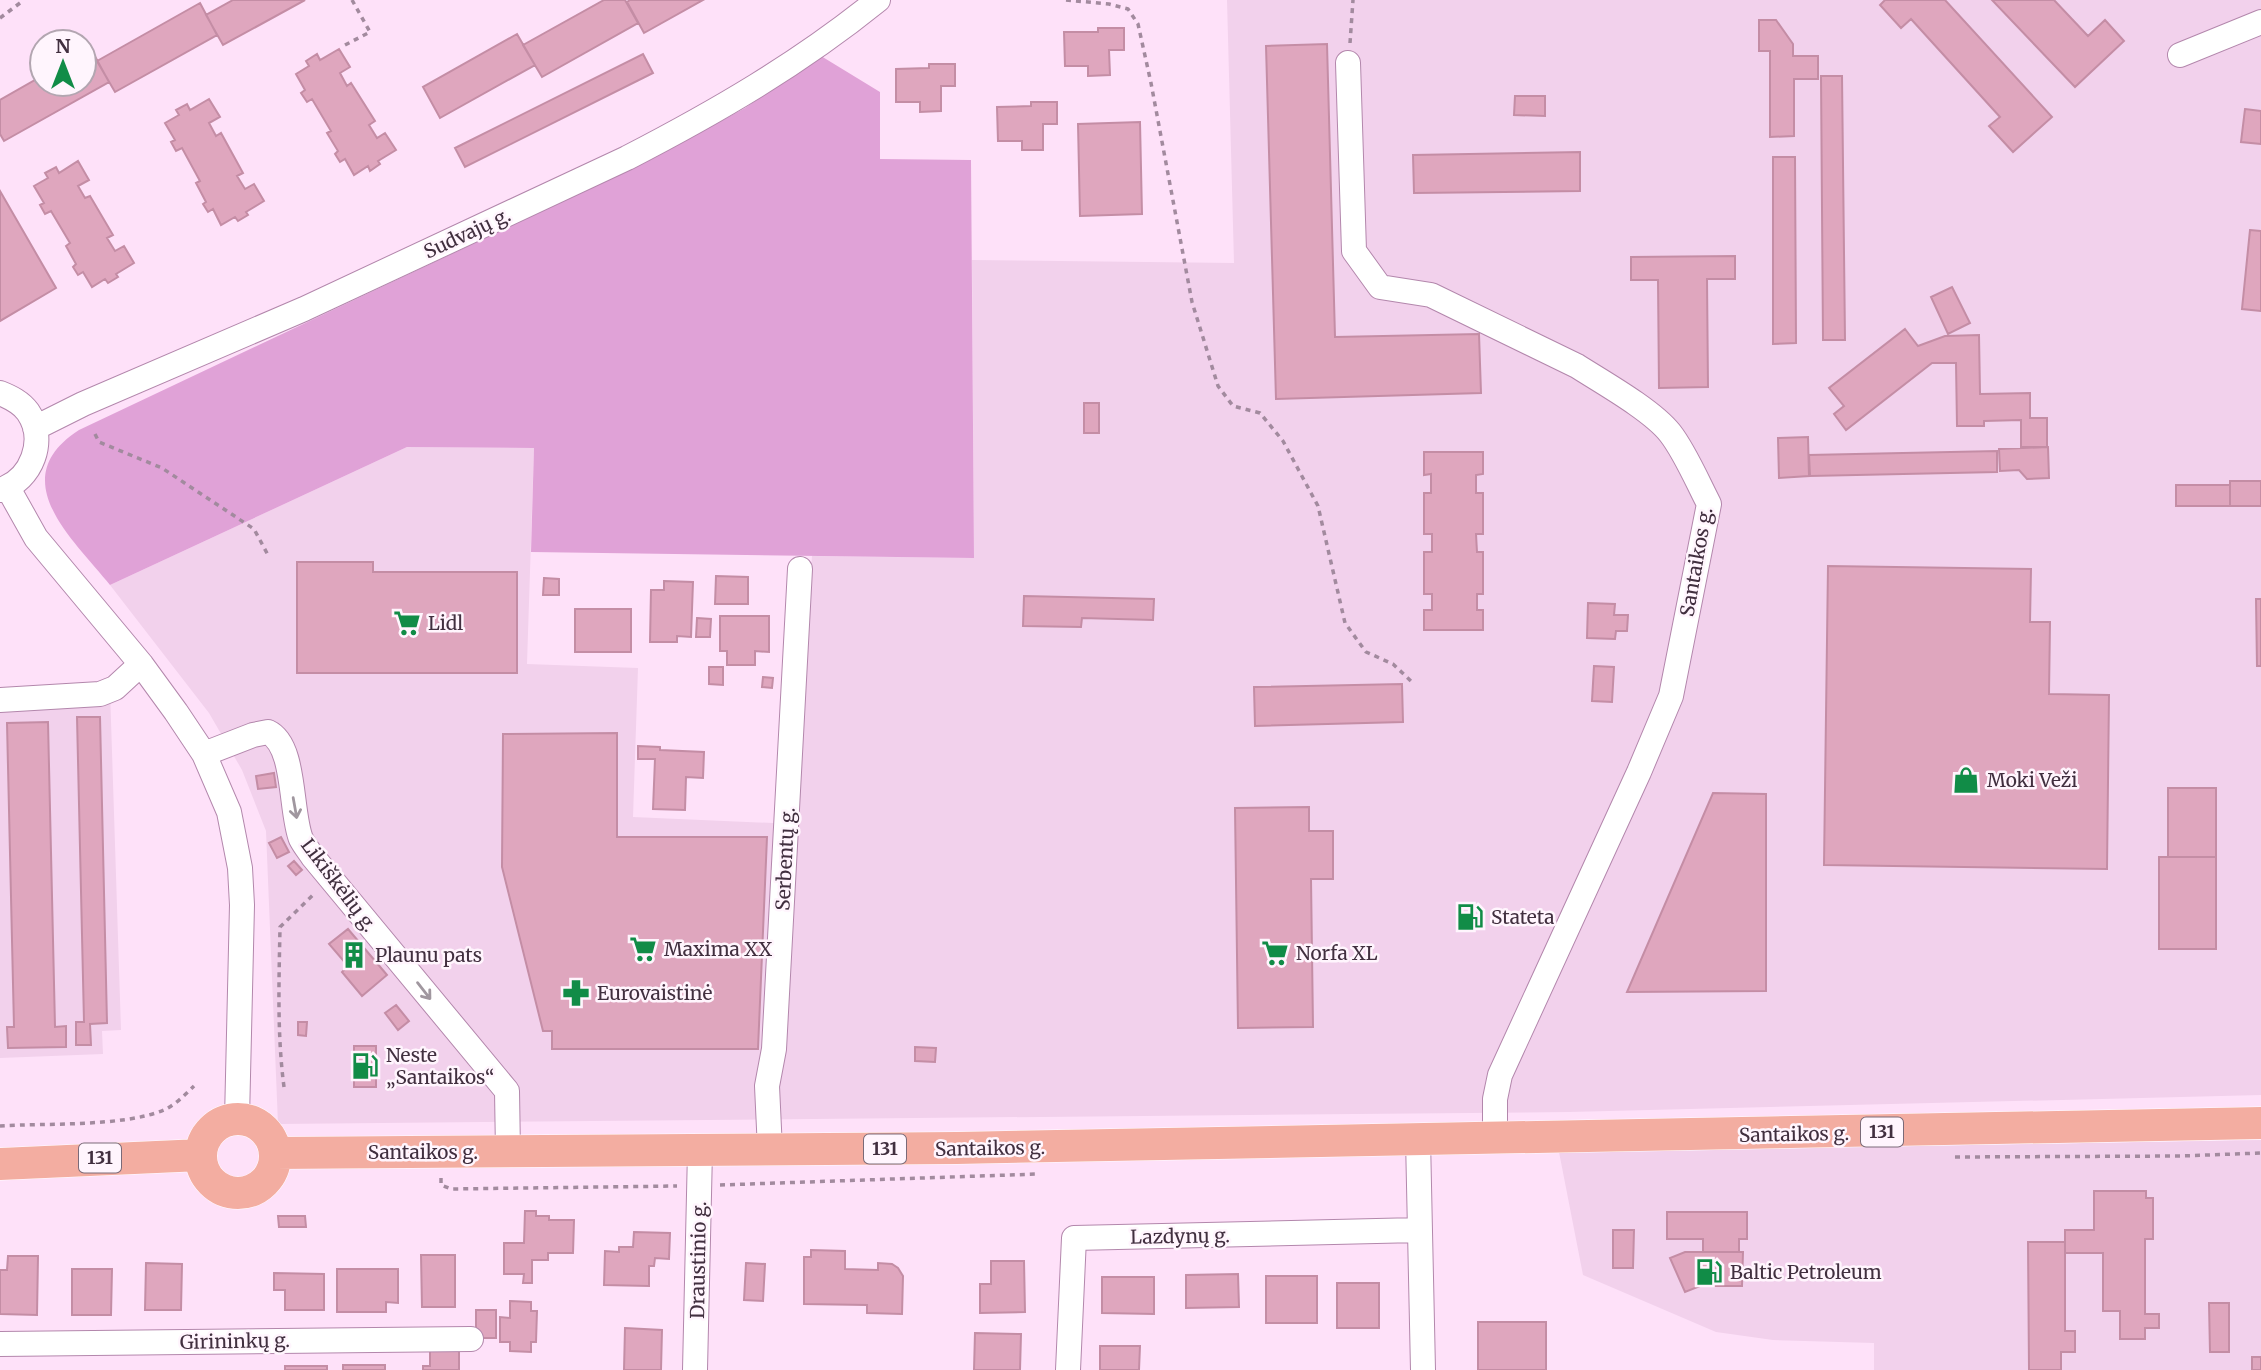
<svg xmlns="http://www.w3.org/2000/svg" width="2261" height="1370" font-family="Merriweather,serif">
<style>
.built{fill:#f2d1ec}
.green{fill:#e0a2d7}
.building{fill:#dfa6be;stroke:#c48da5;stroke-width:2}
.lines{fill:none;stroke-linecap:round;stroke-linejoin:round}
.minor-casing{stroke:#b387ac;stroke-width:26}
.major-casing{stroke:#fff;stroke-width:33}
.path{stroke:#a28a9e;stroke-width:3.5;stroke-dasharray:5 5;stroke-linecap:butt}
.minor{stroke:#fff;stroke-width:24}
.major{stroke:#f3ada1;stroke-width:32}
.oneway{stroke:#a0979f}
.labels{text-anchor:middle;stroke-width:5;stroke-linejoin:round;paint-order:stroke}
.shield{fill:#fff5fd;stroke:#7a6a78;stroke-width:2}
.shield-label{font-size:18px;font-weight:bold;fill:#412f3f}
.street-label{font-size:19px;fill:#412f3f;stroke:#fff5fd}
.poi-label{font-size:19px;fill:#412f3f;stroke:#fff5fd;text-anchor:start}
</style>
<rect width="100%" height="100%" fill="#fee1f9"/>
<path class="built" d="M1227,0H2261V1095L1569,1112L278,1124L266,831L242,770L209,713L110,585L407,447L534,448L527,664L638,668L633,817L795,824L800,713L812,556L974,558L972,260L1234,263Z
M110,690L121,1030L102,1031L103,1054L0,1058V694Z
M2261,1140V1370H1874V1343L1773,1340L1716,1332L1583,1275L1559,1152Z"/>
<path class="green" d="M821,56L880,92V159L971,160L974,558L531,552L534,448L407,447L110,585C73,539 3,479 79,430L646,162L745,108Z"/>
<path class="building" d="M233,0H305L223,45L206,15Z
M604,0H625L638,23L542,77L523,45Z
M630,0H703L644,33L627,2Z
M1885,0H1945L2052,117L2013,152L1989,126L2000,117L1911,19L1901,28L1880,5Z
M1992,0H2054L2088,36L2105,20L2124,41L2075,87Z
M200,3L217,35L115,92L97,61Z
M1759,20H1776L1793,44V56H1818V79H1794V136L1770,137V51H1759Z
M1098,28H1124V50H1109L1110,75L1088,76V66H1065L1064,32H1098Z
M517,34L535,65L440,118L423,87Z
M1327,44L1335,337L1479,334L1481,393L1276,399L1266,46Z
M91,49L109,82L4,141L0,134V100L42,76V84H84V53Z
M339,49L350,67L340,73L347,86L351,83L375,121L369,125L377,138L385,133L396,150L378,161L380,164L370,171L368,166L354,175L345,159L340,162L335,154L338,151L327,133L331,131L312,99L307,102L301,93L305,90L296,74L309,66L306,61L317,54L320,60Z
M643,54L653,73L465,167L455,148Z
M929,64H955V86H941V111L920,112V102H896V69L929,68Z
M1821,76H1842L1845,340H1823Z
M1515,96H1545V116L1514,115Z
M209,99L220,117L209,123L216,136L221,133L243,173L237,176L245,189L254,184L264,201L246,212L248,215L238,221L235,217L221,225L213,209L208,212L203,204L206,202L196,183L200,181L182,148L176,151L171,142L175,140L165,123L179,115L176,110L187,104L190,110Z
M1031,102H1057V124H1043V150H1022V141H998L997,107L1031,106Z
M2245,109L2261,111V144L2241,142Z
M1140,122L1142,214L1080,216L1078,124Z
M1580,152V191L1414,193L1413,155Z
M1773,157H1795L1796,343L1773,344Z
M78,161L89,180L78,186L85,198L90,196L113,235L107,238L115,251L124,246L134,263L116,274L118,277L108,283L105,279L92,287L83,272L78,275L73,267L76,264L66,246L70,243L51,211L45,214L40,205L44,203L34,186L48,178L45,173L56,167L59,173Z
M0,191L56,288L0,321Z
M2250,230L2261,231V311L2242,309Z
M1735,256V279H1707L1708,387L1659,388L1658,280H1631V257Z
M1952,287L1970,323L1948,334L1931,297Z
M1905,329L1918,346L1945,336L1979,335L1980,394L2030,393V418H2047V447H2021V420L1984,421V426H1957L1956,363H1932L1846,430L1834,414L1844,406L1829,388Z
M1084,403H1099V433H1084Z
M1808,437L1809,476L1779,478L1778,438Z
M2048,447L2049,478L2027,479L2019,470L2000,471L1999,449Z
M1997,451V472L1810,476L1809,455Z
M1424,452H1483V474L1476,475V493H1483V534H1476L1477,552H1483V594H1477V610H1483V630H1424V610H1432V594H1424V552H1432V534H1424V493H1431V474L1424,475Z
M2230,481H2261V506H2230Z
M2176,485H2230V506H2176Z
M297,562H373V572H517V673H297Z
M1828,566L2031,569L2030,622H2050L2049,694L2109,695L2107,869L1824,865Z
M716,576L748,577V604H715Z
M544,578L559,579V595H543Z
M664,581L693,582L691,637L677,636V642H650L651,590H664Z
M1024,596L1154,599L1153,620L1082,618L1081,627L1023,626Z
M2256,599H2261V666H2257Z
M1588,603L1615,604L1614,615H1628L1627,631H1616L1615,639L1587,638Z
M575,609H631V652H575Z
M720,616H769V652L755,651V665H727V651H720Z
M697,618L711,619L710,637H696Z
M1594,666L1614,667L1612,702L1592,701Z
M709,667H723V685L709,684Z
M763,677L773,678L772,688L762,687Z
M1402,684L1403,722L1255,726L1254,687Z
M77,717H100L107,1023L90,1024L91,1045H76V1022H84Z
M48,722L55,1027L66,1026V1047L8,1048L7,1027H14L7,723Z
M617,733V837H767L758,1049H552V1031H543L502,867L503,734Z
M638,746L660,747V750L704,752L703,778L686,777L685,810L653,809L655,759H638Z
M274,773L276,787L258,789L256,776Z
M2168,788H2216V857H2168Z
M1713,793L1766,794V991L1627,992Z
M1309,807V831H1333V879H1311L1313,1027L1238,1028L1235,808Z
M281,837L289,852L277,858L269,843Z
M2159,857H2216V949H2159Z
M294,861L302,870L296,875L288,866Z
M348,929L387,975L362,996L342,972L348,966L329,944Z
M396,1005L409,1021L398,1030L385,1013Z
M298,1022H307L306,1036L298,1035Z
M354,1046H376V1087H354Z
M915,1047L936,1048L935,1062L915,1061Z
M2094,1191H2146V1198H2153V1239H2145V1314H2159V1328H2145V1339H2120V1311H2103V1253H2065V1230H2094Z
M525,1211H536V1216H549V1220H574L573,1253H548V1260H532V1283H523L524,1274H504V1243H524Z
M1667,1212H1747V1239H1739V1252H1703V1239H1667Z
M278,1216H305L306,1227H279Z
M1613,1230H1634L1633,1268H1613Z
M634,1232L670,1233L669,1259L655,1258L654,1266H649V1286L604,1285L605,1251L619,1252V1247H633Z
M2028,1242H2065V1331H2075V1352H2061V1370H2029Z
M811,1250L845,1251V1269L878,1270V1263L892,1264L898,1268L903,1276L902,1314L867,1313V1305L804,1304V1257H811Z
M1685,1252H1743L1742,1286H1700L1685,1292L1670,1258Z
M421,1255H455V1307H422Z
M8,1256H38L37,1315L0,1314V1270H7Z
M991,1261H1024L1025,1312L980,1313V1284H991Z
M146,1263L182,1264L181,1310H145Z
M746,1263L765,1264L763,1301L744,1300Z
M72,1269H112L111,1315H72Z
M337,1269H398V1303L386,1302V1312H337Z
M274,1273L324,1274V1310H285V1290H274Z
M1238,1274L1239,1307L1186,1308V1275Z
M1266,1276H1317V1323H1266Z
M1102,1277H1154V1314L1102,1313Z
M1337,1283H1379V1328H1337Z
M510,1301L531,1302V1311H537L536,1342H531V1352L510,1351V1342H500V1317L510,1318Z
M2209,1303H2229V1352H2210Z
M476,1310H496V1338H476Z
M1478,1322H1546V1370H1478Z
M625,1328L662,1330L661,1370H624Z
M975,1333L1021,1334L1020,1370H974Z
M1100,1346H1140L1139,1370H1100Z
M430,1351H459V1370H423V1366H430Z
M2252,1357H2261V1370H2252Z
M343,1365H385V1370H343Z
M285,1366H327V1370H285Z"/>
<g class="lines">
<defs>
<path id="minor" d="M2180,55L2261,22
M1348,63L1354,251L1380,287L1431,295L1577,366C1602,382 1652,410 1670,433C1685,452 1697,481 1709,504L1671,696L1639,772L1500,1075L1495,1099V1138
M0,393C10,397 21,402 28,412C47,440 32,480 0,490
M35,428L83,404L304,309L627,158C716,112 799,64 878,0
M8,488L36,538L141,664L176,712L204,754L229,812L240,868L242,905L237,1119
M0,700L100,694L115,688L141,664
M204,754L253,735L268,732C296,745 290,812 301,839C304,845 309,851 313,857L507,1091L508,1152
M1418,1139L1423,1370
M770,1150L767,1086L774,1049L800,569
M0,1344L471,1339
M695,1370L700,1151
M1068,1370L1074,1238L1419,1230"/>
<path id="major" d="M201 1156a37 37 0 1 1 74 0a37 37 0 1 1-74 0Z
M275,1153L957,1148L2261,1123
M0,1164L201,1155"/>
</defs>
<use href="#minor" class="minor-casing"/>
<use href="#major" class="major-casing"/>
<path class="path" d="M1066,0L1109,4L1128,9L1138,24L1151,83L1192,302L1218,386L1233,406L1260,413L1283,441L1318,506L1345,623L1366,652L1393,664L1413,683
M0,18L24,0
M1350,43L1353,0
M345,45L370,32L352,0
M95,434L99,442L162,468L254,529L268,555
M284,1087C277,1034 279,981 280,927L314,894
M0,1126C46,1123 123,1127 164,1110C175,1105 185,1095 194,1086
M1955,1157L2181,1156L2261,1153
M441,1178V1185L451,1189L677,1186
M720,1185L1038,1174"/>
<use href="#minor" class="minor"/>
<use href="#major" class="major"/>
</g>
<defs><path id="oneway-shaft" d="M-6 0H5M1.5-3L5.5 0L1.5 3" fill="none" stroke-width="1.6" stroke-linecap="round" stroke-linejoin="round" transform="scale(1.75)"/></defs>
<g class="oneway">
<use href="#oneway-shaft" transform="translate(295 808) rotate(80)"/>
<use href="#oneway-shaft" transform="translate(424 991) rotate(52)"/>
</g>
<defs>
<symbol id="supermarket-bare" viewBox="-9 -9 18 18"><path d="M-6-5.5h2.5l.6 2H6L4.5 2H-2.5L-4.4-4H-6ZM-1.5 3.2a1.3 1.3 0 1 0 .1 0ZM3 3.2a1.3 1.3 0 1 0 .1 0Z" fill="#118c47" stroke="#fff5fd" stroke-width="2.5" paint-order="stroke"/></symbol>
<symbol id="shop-bare" viewBox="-9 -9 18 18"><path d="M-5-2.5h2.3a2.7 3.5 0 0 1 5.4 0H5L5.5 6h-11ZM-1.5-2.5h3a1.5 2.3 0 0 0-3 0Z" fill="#118c47" stroke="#fff5fd" stroke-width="2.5" paint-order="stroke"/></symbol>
<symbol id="fuel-bare" viewBox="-9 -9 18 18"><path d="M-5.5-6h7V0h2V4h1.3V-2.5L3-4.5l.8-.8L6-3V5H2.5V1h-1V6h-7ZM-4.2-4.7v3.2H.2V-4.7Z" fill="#118c47" stroke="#fff5fd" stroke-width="2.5" paint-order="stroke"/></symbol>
<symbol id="building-bare" viewBox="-9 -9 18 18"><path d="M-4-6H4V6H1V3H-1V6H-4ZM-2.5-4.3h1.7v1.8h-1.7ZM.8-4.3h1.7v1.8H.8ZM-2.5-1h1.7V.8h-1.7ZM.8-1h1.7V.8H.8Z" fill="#118c47" stroke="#fff5fd" stroke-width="2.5" paint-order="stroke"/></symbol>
<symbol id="pharmacy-bare" viewBox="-9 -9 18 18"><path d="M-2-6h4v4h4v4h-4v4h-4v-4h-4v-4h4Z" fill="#118c47" stroke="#fff5fd" stroke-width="2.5" paint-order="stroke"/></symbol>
</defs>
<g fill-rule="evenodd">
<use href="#supermarket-bare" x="388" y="604" width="38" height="38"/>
<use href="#shop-bare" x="1947" y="761" width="38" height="38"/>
<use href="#fuel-bare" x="1451" y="898" width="38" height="38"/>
<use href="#supermarket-bare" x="624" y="930" width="38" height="38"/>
<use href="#supermarket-bare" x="1256" y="934" width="38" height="38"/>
<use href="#building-bare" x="335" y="936" width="38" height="38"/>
<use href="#pharmacy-bare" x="557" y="974" width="38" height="38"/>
<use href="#fuel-bare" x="346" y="1047" width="38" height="38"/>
<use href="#fuel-bare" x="1690" y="1253" width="38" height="38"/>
</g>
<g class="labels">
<g class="shield">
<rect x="1861" y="1117.5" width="42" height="29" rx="5"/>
<rect x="864" y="1134.5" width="42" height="29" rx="5"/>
<rect x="79" y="1143.5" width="42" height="29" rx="5"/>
</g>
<g class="shield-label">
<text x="1882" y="1138">131</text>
<text x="885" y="1155">131</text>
<text x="100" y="1164">131</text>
</g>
<g class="street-label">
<text transform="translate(467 233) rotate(-25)" y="7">Sudvajų g.</text>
<text transform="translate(1696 562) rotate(-80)" y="7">Santaikos g.</text>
<text transform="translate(785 859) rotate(-87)" y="7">Serbentų g.</text>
<text transform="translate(339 885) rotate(53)" y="7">Likiškėlių g.</text>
<text transform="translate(1794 1134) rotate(-1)" y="7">Santaikos g.</text>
<text transform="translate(990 1148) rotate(-1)" y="7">Santaikos g.</text>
<text x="423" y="1159">Santaikos g.</text>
<text transform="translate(1180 1236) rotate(-1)" y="7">Lazdynų g.</text>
<text transform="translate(698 1260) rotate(-89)" y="7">Draustinio g.</text>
<text transform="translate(235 1341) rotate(-1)" y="7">Girininkų g.</text>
</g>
<g class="poi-label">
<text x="428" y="630">Lidl</text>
<text x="1987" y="787">Moki Veži</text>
<text x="1491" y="924">Stateta</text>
<text x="664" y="956">Maxima XX</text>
<text x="1296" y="960">Norfa XL</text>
<text x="375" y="962">Plaunu pats</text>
<text x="597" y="1000">Eurovaistinė</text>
<text x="386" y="1062">Neste<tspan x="386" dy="22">„Santaikos“</tspan></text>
<text x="1730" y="1279">Baltic Petroleum</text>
</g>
</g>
<g transform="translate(63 63)"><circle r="33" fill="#fff5fd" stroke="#b3a6b1" stroke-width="2"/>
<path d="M0-5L12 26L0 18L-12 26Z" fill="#118c47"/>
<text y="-10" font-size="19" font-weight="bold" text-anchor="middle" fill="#412f3f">N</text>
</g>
</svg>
